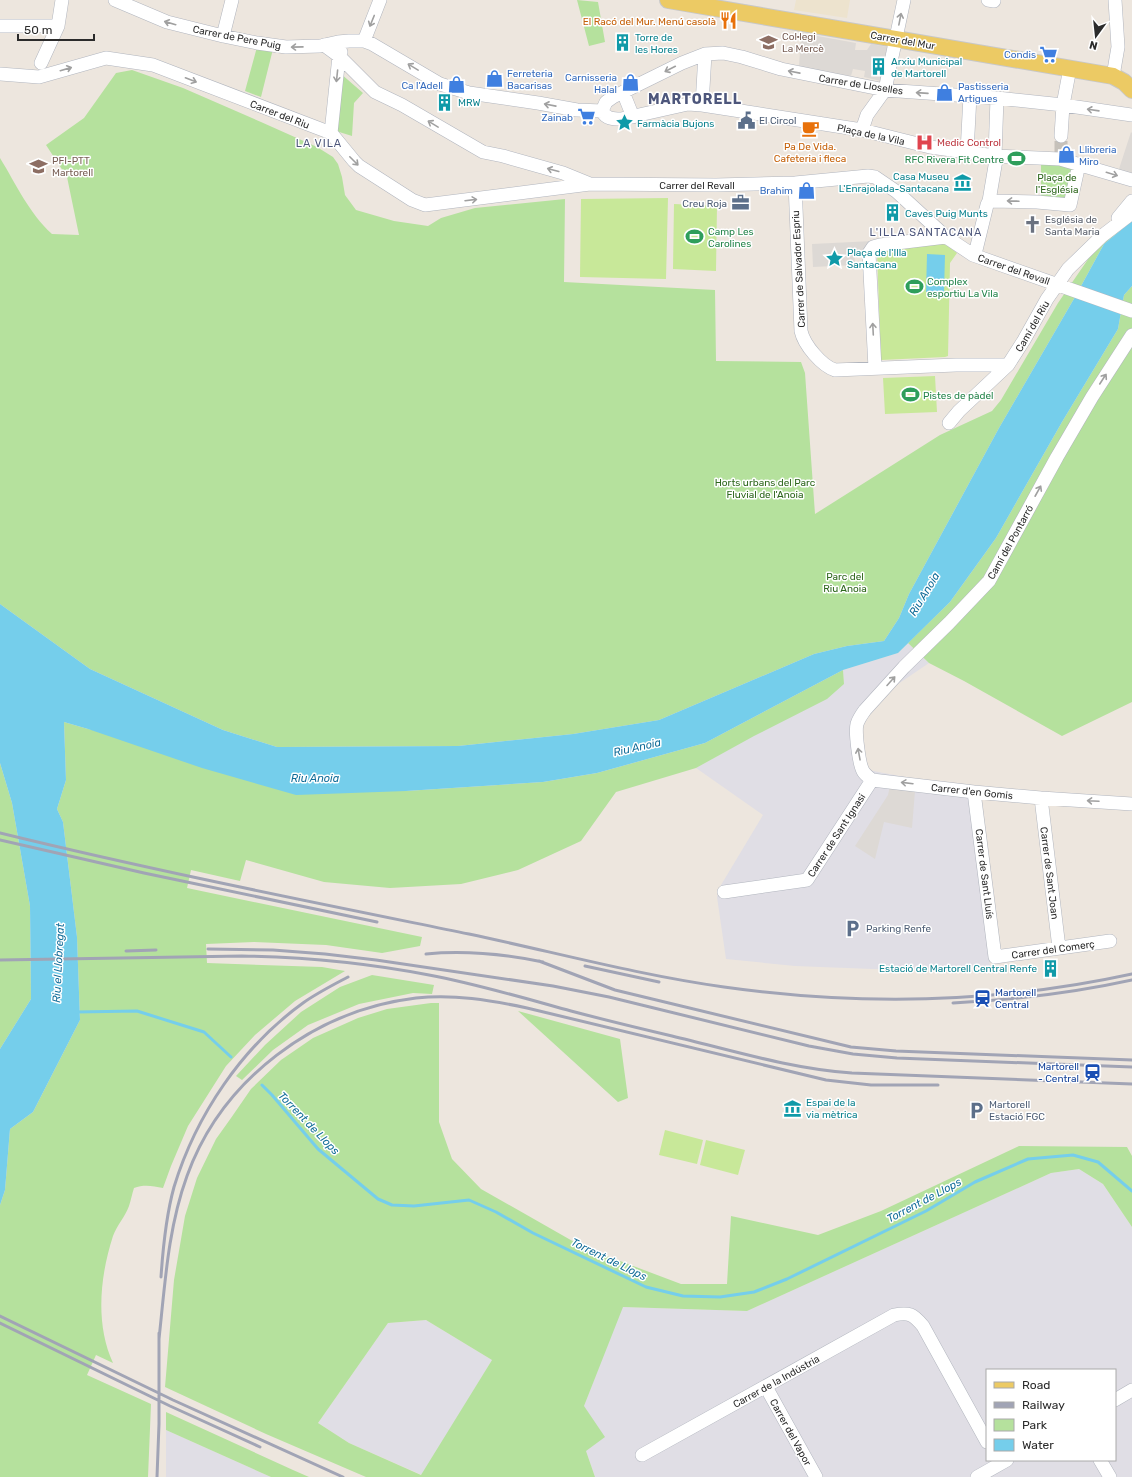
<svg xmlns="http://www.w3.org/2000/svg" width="1132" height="1477" font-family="Rubik,sans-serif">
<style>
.industrial{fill:#e0dee5;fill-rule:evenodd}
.education{fill:#ede3ce}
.green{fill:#b5e19d;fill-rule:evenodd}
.pitch{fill:#c8e899}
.plaza{fill:#ddd9d5}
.water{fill:#75ceeb}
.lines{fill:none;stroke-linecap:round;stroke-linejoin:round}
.stream{stroke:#75ceeb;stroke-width:3}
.minor-tunnel{stroke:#c6c1ba;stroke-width:13;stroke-dasharray:13 6;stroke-linecap:butt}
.minor-casing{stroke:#b1b5be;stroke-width:14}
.major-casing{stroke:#c8c8c8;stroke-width:18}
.minor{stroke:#fff;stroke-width:13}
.major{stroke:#ecca64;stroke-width:16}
.rail{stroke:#a1a4b5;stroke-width:3}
.oneway{stroke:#a0a0a0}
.labels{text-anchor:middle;stroke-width:3;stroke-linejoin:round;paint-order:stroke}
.food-label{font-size:10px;fill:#c56008;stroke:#fff;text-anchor:end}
.education-label{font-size:10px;fill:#785e54;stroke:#fff;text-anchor:start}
.street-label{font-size:10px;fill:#2b2b2b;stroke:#fff}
.culture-label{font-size:10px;fill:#0d838f;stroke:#fff;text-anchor:start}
.shop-label{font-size:10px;fill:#366cbe;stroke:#fff;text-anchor:end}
.service-label{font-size:10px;fill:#4e5e75;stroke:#fff;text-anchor:start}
.health-label{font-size:10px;fill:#be3a42;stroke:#fff;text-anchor:start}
.leisure-label{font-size:10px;fill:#27864d;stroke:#fff;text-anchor:start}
.park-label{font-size:10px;fill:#2e671d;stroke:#fff}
.worship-label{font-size:10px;fill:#5b616d;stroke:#fff;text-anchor:start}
.transit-label{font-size:10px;fill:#164399;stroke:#fff;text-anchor:start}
.neighbourhood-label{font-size:11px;letter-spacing:1px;fill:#4d567b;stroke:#fff}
.water-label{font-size:11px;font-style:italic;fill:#126d99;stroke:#fff}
.district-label{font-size:14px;font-weight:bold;letter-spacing:1px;fill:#4d567b;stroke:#fff}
</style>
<rect width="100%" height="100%" fill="#ede6de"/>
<path class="industrial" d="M908,643L929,663L879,697L860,723L868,770L968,789L990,966L925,970L872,969L795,966L726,959L717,897L721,885L763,815L696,768L844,684L843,670L898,653Z
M1079,1169L1103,1184L1132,1227V1477H595L586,1451L584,1406L622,1307L747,1311L1051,1173ZM987,1370H1115V1460H987Z
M426,1320L492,1360L422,1475L349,1443L318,1423L388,1323Z
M166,1430L271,1477H166Z"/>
<path class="education" d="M796,0H850L847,18L794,10Z"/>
<path class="green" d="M577,0L598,2L605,42L589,46Z
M257,47L273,49L261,97L245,91Z
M132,70L183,88L261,122L317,147L333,157L338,164L342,177L345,195L356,210L394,221L428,226L441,218L475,208L565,199L564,282L715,290L716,361L801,362L805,373L815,514L940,435L992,411L1001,400L1058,303L1093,252L1132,215V221L1104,244L1075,297L999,428L909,594L899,618L884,641L847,646L814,654L659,720L573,734L458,746L277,747L223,730L90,669L0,604V158C16,184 29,213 52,234L79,235L67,177L46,145L84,118L116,73Z
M340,73L363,93L354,103L352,136L336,131Z
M1041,163L1076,168L1069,200L1041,197Z
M1132,286V702L1062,736L964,681L929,663L908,643L950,602L996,538L1062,422L1118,329L1124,295Z
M843,670L844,684L827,699L754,736L696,768L616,792L581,841L518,870L461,884L390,888L324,882L246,860L240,881L191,870L187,888L422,937L420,946L382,953L326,945L254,942L206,944L207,963L322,967L345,971L295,1001L255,1035L226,1066L188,1126L171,1166L163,1188C153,1186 144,1184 134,1188C132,1194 131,1200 129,1206C125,1217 117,1225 113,1236C100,1276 95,1324 113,1363L96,1355L87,1375L151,1404L148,1477H0V1205L5,1190L10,1129L33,1112L80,1020L77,937L63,822L57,809L66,780L64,722L88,729L406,791L543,782L597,773L705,743Z
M0,763L12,803L30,906L31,999L0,1049Z
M372,975L434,985L432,994L413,993L359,1004L308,1025L273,1050L242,1080L236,1076L265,1045L301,1012L340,987Z
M431,1003H439V1122L452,1159L481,1189L583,1247L681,1284H727L731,1216L818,1235L881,1211L1019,1146L1127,1147L1132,1156V1227L1103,1184L1079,1169L1051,1173L747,1311L623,1307L584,1406L605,1437L586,1451L595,1477H366L266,1434L165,1387L174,1280L185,1216L197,1178L216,1139L231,1118L251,1089L281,1060L313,1038L358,1018L387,1009ZM426,1320L492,1360L421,1475L349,1443L318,1423L388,1323Z
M518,1011L620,1039L628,1098L618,1102Z
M166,1412L293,1470L309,1477H271L166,1430Z"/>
<path class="pitch" d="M668,198L666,279L580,277L581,199Z
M674,204L717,206L716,271L673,269Z
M941,243L948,246L957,253L950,263L948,356L945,357L881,360L877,253L878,251Z
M935,376L937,412L885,414L883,378Z
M665,1130L703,1140L697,1164L659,1155Z
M706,1140L745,1150L738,1175L700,1165Z"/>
<path class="plaza" d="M801,33L856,43L855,50H867L871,44L887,47L881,81L864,77L865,71L853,69L851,76L799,67Z
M1131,132L1132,133V174L1119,169Z
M873,241L864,251L854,252L855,265L813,267L812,244Z
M890,786L915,791L912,828L884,822L875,859L855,846L888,795Z"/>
<path class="water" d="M1132,221V286L1124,295L1118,329L1062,422L996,538L950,602L898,653L843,670L705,743L597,773L543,782L406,791L296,795L202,768L88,729L64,722L66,780L57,809L63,822L77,937L80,1020L33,1112L10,1129L5,1190L0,1205V1049L31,999L30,906L12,803L0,763V604L90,669L223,730L277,747L458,746L573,734L659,720L814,654L847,646L884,641L899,618L909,594L999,428L1075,297L1104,244Z
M927,254L945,255L944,292H926Z"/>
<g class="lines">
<path class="stream" d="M76,1012L137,1011L204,1032L231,1057
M262,1085L272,1095L318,1149L378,1199L392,1205L414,1206L469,1200L496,1212L533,1233L646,1287L683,1296L720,1297L754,1292L787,1279L926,1211L975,1182L1028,1159L1073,1155L1098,1162L1132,1191"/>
<path class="minor-tunnel" d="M1061,154V136"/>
<defs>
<path id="minor" d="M115,0L167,22L223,36L257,43L286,47L320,46L338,42L349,41H364L372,44L440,84L469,93L538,103L577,110L602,111
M988,0L994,1V0
M0,26H58
M223,36L232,0
M364,41L380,0
M324,45L339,56L375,92L402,105L483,152L503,156L563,173L590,184L716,185L795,183L868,176L875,177L897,192L946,237L973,255L1132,311
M41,63L58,26L62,0
M0,74L39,77L106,58L153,65L331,133L354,161L359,166L412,200L425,205L590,184
M1113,76L1118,47L1115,0
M623,92L633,117
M702,105L705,54
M1132,115L1063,105L997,98L885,90L781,69L742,57L723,53L705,54L682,63L613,97L606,102L602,111C606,119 613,119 621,119L688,104L702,105L862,130L930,147L995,156L1060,159L1132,180
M862,130L867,115L885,90L904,0
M331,133L339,56L341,52
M1061,136L1063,105L1070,68
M967,152L970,96
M795,183L801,331C804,345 822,366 835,370L956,365H1008
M989,201L1037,202L1070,205L1079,164
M1118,218L1132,201
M973,255L976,250L987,205L989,201L996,160L995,156L997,98
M1132,335L1092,397L1057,457L989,581L949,623L904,667L865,710C862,714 859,718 857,724C855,732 859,764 863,771C865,775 869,777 872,780L974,792L1041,798L1132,804
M875,368L869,253L873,247L880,245L946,237
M949,423L959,411L1008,365L1024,340L1047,299L1068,269L1102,236L1132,213
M974,792L995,957L1110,941
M1041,798L1059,948
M724,892L807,880L872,780
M766,1387L816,1477
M1115,1400L1132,1390
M642,1455L894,1315C909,1312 913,1314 923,1326L987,1442
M1100,1460L1110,1477
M977,1477L1007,1460"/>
<path id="major" d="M668,0L1113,76L1124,82L1132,90"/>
</defs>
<use href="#minor" class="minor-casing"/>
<use href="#major" class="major-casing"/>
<use href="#minor" class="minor"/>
<use href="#major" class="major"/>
<path class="rail" d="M0,833C155,871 312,902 469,934C554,952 638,975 724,987C859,1006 999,1003 1132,974
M0,840L144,873L377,922
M208,949L273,950L325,954L376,960L553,986L609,997L809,1046L853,1054L897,1058L1132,1067
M126,951L156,950
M426,954C467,950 504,954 543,962
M0,960L242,956C305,957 367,963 429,975C477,984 524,998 571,1011C605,1020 638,1028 672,1036C731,1050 791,1069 852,1073L1132,1084
M539,961L615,990L851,1047L896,1051L1132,1060
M585,966L659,982
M953,1003C1013,1000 1073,993 1132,980
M161,1277C163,1247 166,1216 174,1187C196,1115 242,1047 303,1003C317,993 333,985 348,977
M0,1316L173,1400L343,1477
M0,1323L170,1406L260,1447
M159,1339C165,1284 168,1228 187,1176C222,1079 315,1010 416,998C454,994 490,1000 527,1008L826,1080L871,1085H938
M157,1477L159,1424V1333"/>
</g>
<defs><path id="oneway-shaft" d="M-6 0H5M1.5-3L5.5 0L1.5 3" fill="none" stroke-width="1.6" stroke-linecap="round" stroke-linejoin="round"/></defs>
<g class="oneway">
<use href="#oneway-shaft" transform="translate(900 19) rotate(-79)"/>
<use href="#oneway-shaft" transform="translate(372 21) rotate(112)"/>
<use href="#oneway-shaft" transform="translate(170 23) rotate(-164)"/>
<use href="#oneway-shaft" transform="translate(297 47) rotate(179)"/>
<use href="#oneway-shaft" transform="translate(413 67) rotate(-149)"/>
<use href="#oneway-shaft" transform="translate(66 69) rotate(-16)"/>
<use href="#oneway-shaft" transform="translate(670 69) rotate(153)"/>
<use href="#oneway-shaft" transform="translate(794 72) rotate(-169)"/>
<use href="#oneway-shaft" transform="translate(337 76) rotate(96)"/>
<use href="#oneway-shaft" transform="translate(191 80) rotate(21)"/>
<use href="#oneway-shaft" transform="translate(922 93) rotate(-176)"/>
<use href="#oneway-shaft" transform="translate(550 105) rotate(-169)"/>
<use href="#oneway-shaft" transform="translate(1093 110) rotate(-172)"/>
<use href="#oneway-shaft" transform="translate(433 124) rotate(-149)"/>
<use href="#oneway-shaft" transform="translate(354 161) rotate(45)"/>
<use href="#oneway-shaft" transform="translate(553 170) rotate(-165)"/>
<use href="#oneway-shaft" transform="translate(1112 174) rotate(17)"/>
<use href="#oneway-shaft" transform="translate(471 200) rotate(-7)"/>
<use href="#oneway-shaft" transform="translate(1013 201) rotate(-178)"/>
<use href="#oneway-shaft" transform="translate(873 329) rotate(-93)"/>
<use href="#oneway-shaft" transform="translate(1103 379) rotate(-57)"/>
<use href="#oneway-shaft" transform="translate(1038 491) rotate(-61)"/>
<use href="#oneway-shaft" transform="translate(891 681) rotate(-48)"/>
<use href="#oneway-shaft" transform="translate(859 754) rotate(-100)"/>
<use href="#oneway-shaft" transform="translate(907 783) rotate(-173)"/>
<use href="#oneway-shaft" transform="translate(1093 801) rotate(-177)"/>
</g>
<defs>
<symbol id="restaurant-bare" viewBox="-9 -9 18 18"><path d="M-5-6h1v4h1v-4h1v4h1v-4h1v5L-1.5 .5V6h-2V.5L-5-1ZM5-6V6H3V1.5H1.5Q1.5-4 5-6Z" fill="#e8710a" stroke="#fff" stroke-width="2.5" paint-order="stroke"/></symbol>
<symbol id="school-bare" viewBox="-9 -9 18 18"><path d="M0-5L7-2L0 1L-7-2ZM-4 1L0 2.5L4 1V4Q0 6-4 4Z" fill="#8d6e63" stroke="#fff" stroke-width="2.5" paint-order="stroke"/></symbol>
<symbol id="building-bare" viewBox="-9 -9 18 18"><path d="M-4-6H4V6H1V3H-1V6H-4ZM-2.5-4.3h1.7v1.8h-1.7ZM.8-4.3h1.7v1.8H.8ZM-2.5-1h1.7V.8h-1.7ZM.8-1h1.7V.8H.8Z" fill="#0f9aa8" stroke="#fff" stroke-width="2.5" paint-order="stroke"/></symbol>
<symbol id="supermarket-bare" viewBox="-9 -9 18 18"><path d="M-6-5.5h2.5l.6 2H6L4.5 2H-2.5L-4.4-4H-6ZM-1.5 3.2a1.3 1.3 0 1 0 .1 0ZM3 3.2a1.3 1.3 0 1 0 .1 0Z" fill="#3f7fe0" stroke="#fff" stroke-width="2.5" paint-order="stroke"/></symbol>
<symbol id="shop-bare" viewBox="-9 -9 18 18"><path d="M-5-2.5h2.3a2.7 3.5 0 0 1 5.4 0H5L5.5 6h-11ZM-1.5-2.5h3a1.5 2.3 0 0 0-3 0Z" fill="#3f7fe0" stroke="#fff" stroke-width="2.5" paint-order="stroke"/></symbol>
<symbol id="civic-bare" viewBox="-9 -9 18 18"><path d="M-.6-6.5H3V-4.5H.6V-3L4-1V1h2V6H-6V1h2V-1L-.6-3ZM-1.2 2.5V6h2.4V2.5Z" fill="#5c6f8a" stroke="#fff" stroke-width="2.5" paint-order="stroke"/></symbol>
<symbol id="sight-bare" viewBox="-9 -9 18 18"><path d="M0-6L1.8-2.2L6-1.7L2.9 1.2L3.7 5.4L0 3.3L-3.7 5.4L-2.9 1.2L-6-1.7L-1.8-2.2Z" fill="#0f9aa8" stroke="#fff" stroke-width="2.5" paint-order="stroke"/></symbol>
<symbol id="cafe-bare" viewBox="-9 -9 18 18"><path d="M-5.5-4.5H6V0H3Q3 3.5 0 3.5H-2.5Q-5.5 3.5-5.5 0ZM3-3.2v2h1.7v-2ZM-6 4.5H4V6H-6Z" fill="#e8710a" stroke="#fff" stroke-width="2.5" paint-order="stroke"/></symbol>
<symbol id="hospital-bare" viewBox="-9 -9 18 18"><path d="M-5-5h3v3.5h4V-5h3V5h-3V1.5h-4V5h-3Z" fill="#e0444e" stroke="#fff" stroke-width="2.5" paint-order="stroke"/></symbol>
<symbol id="stadium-bare" viewBox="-9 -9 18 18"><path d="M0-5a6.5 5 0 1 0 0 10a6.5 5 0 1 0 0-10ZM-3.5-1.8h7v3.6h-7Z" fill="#2e9e5b" stroke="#fff" stroke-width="2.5" paint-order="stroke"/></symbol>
<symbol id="university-bare" viewBox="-9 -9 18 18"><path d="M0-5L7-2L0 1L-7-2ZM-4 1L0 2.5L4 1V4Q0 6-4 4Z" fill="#8d6e63" stroke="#fff" stroke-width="2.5" paint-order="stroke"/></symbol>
<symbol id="museum-bare" viewBox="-9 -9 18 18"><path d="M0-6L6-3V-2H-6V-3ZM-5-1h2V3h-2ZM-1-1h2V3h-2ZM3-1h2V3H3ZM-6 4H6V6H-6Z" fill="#0f9aa8" stroke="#fff" stroke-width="2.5" paint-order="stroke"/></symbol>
<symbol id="office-bare" viewBox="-9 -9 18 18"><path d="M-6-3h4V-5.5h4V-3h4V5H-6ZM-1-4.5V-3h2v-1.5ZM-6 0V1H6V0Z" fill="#5c6f8a" stroke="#fff" stroke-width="2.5" paint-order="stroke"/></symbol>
<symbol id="church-bare" viewBox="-9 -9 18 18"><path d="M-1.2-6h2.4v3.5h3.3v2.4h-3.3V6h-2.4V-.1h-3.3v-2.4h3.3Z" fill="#6b7280" stroke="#fff" stroke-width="2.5" paint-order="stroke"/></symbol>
<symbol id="parking-bare" viewBox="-9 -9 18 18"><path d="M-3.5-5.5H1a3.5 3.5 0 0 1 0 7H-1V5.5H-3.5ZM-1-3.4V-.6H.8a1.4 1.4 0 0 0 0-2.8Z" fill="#5c6f8a" stroke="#fff" stroke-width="2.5" paint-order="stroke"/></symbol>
<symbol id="station-bare" viewBox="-9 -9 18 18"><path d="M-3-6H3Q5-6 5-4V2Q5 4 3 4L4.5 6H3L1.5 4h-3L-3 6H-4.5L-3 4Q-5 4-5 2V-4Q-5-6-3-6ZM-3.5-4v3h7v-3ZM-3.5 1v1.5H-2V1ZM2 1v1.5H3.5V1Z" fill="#1a4fb4" stroke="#fff" stroke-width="2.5" paint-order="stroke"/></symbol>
</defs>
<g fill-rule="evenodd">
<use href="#restaurant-bare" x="716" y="8" width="25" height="25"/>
<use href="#school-bare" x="756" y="30" width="25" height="25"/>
<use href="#building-bare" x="610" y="30" width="25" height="25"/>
<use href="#supermarket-bare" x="1036" y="42" width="25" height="25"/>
<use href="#building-bare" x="866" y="54" width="25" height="25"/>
<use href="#shop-bare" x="482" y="66" width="25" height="25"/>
<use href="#shop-bare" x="618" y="70" width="25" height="25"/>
<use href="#shop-bare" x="444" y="72" width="25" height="25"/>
<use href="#shop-bare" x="932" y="80" width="25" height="25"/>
<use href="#building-bare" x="432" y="90" width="25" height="25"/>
<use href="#supermarket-bare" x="574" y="104" width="25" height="25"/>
<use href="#civic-bare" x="734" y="108" width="25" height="25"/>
<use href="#sight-bare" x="612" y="110" width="25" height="25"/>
<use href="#cafe-bare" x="798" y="116" width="25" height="25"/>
<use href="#hospital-bare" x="912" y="130" width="25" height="25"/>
<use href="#shop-bare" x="1054" y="142" width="25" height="25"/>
<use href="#stadium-bare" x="1004" y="146" width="25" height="25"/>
<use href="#university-bare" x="26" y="154" width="25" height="25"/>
<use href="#museum-bare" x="950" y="170" width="25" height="25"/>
<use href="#shop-bare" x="794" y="178" width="25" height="25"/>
<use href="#office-bare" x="728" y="190" width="25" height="25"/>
<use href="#building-bare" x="880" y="200" width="25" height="25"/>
<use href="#church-bare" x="1020" y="212" width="25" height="25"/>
<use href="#stadium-bare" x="682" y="224" width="25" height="25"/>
<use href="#sight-bare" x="822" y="246" width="25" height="25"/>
<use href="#stadium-bare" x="902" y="274" width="25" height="25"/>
<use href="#stadium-bare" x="898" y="382" width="25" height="25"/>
<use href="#parking-bare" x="840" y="916" width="25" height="25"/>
<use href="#building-bare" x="1038" y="956" width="25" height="25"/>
<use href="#station-bare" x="970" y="986" width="25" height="25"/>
<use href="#station-bare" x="1080" y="1060" width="25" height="25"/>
<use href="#museum-bare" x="780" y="1096" width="25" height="25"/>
<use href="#parking-bare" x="964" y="1098" width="25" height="25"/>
</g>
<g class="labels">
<g class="food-label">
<text x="716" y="25">El Racó del Mur. Menú casolà</text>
<text x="810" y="150" text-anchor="middle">Pa De Vida.<tspan x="810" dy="12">Cafeteria i fleca</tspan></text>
</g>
<g class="education-label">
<text x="782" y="40">Col·legi<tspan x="782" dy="12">La Mercè</tspan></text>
<text x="52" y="164">PFI-PTT<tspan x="52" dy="12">Martorell</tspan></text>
</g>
<g class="street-label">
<text transform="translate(237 37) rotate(11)" y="4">Carrer de Pere Puig</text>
<text transform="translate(903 40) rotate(10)" y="4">Carrer del Mur</text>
<text transform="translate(861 84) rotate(9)" y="4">Carrer de Lloselles</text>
<text transform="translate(280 114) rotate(21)" y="4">Carrer del Riu</text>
<text transform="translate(871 134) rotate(12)" y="4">Plaça de la Vila</text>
<text x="697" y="189">Carrer del Revall</text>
<text transform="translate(798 269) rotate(-93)" y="4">Carrer de Salvador Espriu</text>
<text transform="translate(1014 269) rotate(19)" y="4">Carrer del Revall</text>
<text transform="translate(1032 326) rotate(-60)" y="4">Camí del Riu</text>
<text transform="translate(1010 542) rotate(-61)" y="4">Camí del Pontarró</text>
<text transform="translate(972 791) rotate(6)" y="4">Carrer d'en Gomis</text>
<text transform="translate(836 835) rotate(-57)" y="4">Carrer de Sant Ignasi</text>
<text transform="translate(1050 873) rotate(83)" y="4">Carrer de Sant Joan</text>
<text transform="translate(985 874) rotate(83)" y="4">Carrer de Sant Lluís</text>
<text transform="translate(1053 949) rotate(-8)" y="4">Carrer del Comerç</text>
<text transform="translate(776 1381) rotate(-29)" y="4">Carrer de la Indústria</text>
<text transform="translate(791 1432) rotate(61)" y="4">Carrer del Vapor</text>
</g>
<g class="culture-label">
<text x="635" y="41">Torre de<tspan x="635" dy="12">les Hores</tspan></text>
<text x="891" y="65">Arxiu Municipal<tspan x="891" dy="12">de Martorell</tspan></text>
<text x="458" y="106">MRW</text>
<text x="637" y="127">Farmàcia Bujons</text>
<text x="949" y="180" text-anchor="end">Casa Museu<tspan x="949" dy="12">L'Enrajolada-Santacana</tspan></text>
<text x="905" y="217">Caves Puig Munts</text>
<text x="847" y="256">Plaça de l'Illa<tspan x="847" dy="12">Santacana</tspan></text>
<text x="1037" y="972" text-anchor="end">Estació de Martorell Central Renfe</text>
<text x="806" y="1106">Espai de la<tspan x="806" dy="12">via mètrica</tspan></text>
</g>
<g class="shop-label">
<text x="1036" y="58">Condis</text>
<text x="507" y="77" text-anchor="start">Ferreteria<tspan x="507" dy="12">Bacarisas</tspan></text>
<text x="617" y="81">Carnisseria<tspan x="617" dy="12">Halal</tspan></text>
<text x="443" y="89">Ca l'Adell</text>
<text x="958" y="90" text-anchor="start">Pastisseria<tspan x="958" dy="12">Artigues</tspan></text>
<text x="573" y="121">Zainab</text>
<text x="1079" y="153" text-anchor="start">Llibreria<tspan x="1079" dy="12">Miro</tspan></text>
<text x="793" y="194">Brahim</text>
</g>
<g class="service-label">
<text x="759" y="124">El Circol</text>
<text x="727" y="207" text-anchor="end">Creu Roja</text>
<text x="866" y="932">Parking Renfe</text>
<text x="989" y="1108">Martorell<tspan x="989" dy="12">Estació FGC</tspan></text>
</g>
<g class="health-label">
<text x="937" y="146">Medic Control</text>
</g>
<g class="leisure-label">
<text x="1004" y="163" text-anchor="end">RFC Rivera Fit Centre</text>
<text x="708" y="235">Camp Les<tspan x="708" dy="12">Carolines</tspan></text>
<text x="927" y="285">Complex<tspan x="927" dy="12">esportiu La Vila</tspan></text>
<text x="923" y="399">Pistes de pàdel</text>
</g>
<g class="park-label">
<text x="1057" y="181">Plaça de<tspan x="1057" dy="12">l'Església</tspan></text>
<text x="765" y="486">Horts urbans del Parc<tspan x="765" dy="12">Fluvial de l'Anoia</tspan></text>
<text x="845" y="580">Parc del<tspan x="845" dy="12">Riu Anoia</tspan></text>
</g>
<g class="worship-label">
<text x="1045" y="223">Església de<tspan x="1045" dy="12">Santa Maria</tspan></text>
</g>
<g class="transit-label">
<text x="995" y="996">Martorell<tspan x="995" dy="12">Central</tspan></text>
<text x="1079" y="1070" text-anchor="end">Martorell<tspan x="1079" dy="12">- Central</tspan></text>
</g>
<g class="neighbourhood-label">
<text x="319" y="147">LA VILA</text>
<text x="926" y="236">L'ILLA SANTACANA</text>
</g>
<g class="water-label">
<text transform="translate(924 594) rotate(-59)" y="4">Riu Anoia</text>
<text transform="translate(637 747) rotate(-13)" y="4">Riu Anoia</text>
<text x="315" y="782">Riu Anoia</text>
<text transform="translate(58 963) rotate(-87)" y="4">Riu el Llobregat</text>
<text transform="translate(309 1123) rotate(46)" y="4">Torrent de Llops</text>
<text transform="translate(924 1200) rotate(-28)" y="4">Torrent de Llops</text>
<text transform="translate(609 1259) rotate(26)" y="4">Torrent de Llops</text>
</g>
<g class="district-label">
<text x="695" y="104">MARTORELL</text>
</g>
</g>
<rect x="986" y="1369" width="130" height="92" fill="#ffffff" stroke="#aaaaaa"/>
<rect x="994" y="1382" width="20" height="6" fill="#ecca64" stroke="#aaaaaa"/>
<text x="1022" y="1389" font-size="12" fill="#2b2b2b">Road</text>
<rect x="994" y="1402" width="20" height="6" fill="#a1a4b5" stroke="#aaaaaa"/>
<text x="1022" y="1409" font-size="12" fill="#2b2b2b">Railway</text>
<rect x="994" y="1419" width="20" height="12" fill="#b5e19d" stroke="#aaaaaa"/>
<text x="1022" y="1429" font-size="12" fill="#2b2b2b">Park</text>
<rect x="994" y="1439" width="20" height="12" fill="#75ceeb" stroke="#aaaaaa"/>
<text x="1022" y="1449" font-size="12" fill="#2b2b2b">Water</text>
<g transform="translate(1096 36) rotate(195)" stroke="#ffffff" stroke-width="3" paint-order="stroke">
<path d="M0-3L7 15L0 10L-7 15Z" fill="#2b2b2b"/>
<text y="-6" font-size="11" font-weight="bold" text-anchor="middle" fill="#2b2b2b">N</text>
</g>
<path d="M18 34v6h76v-6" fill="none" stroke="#2b2b2b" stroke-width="2"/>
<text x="24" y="34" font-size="12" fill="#2b2b2b" stroke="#ffffff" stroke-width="3" paint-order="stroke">50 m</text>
</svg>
